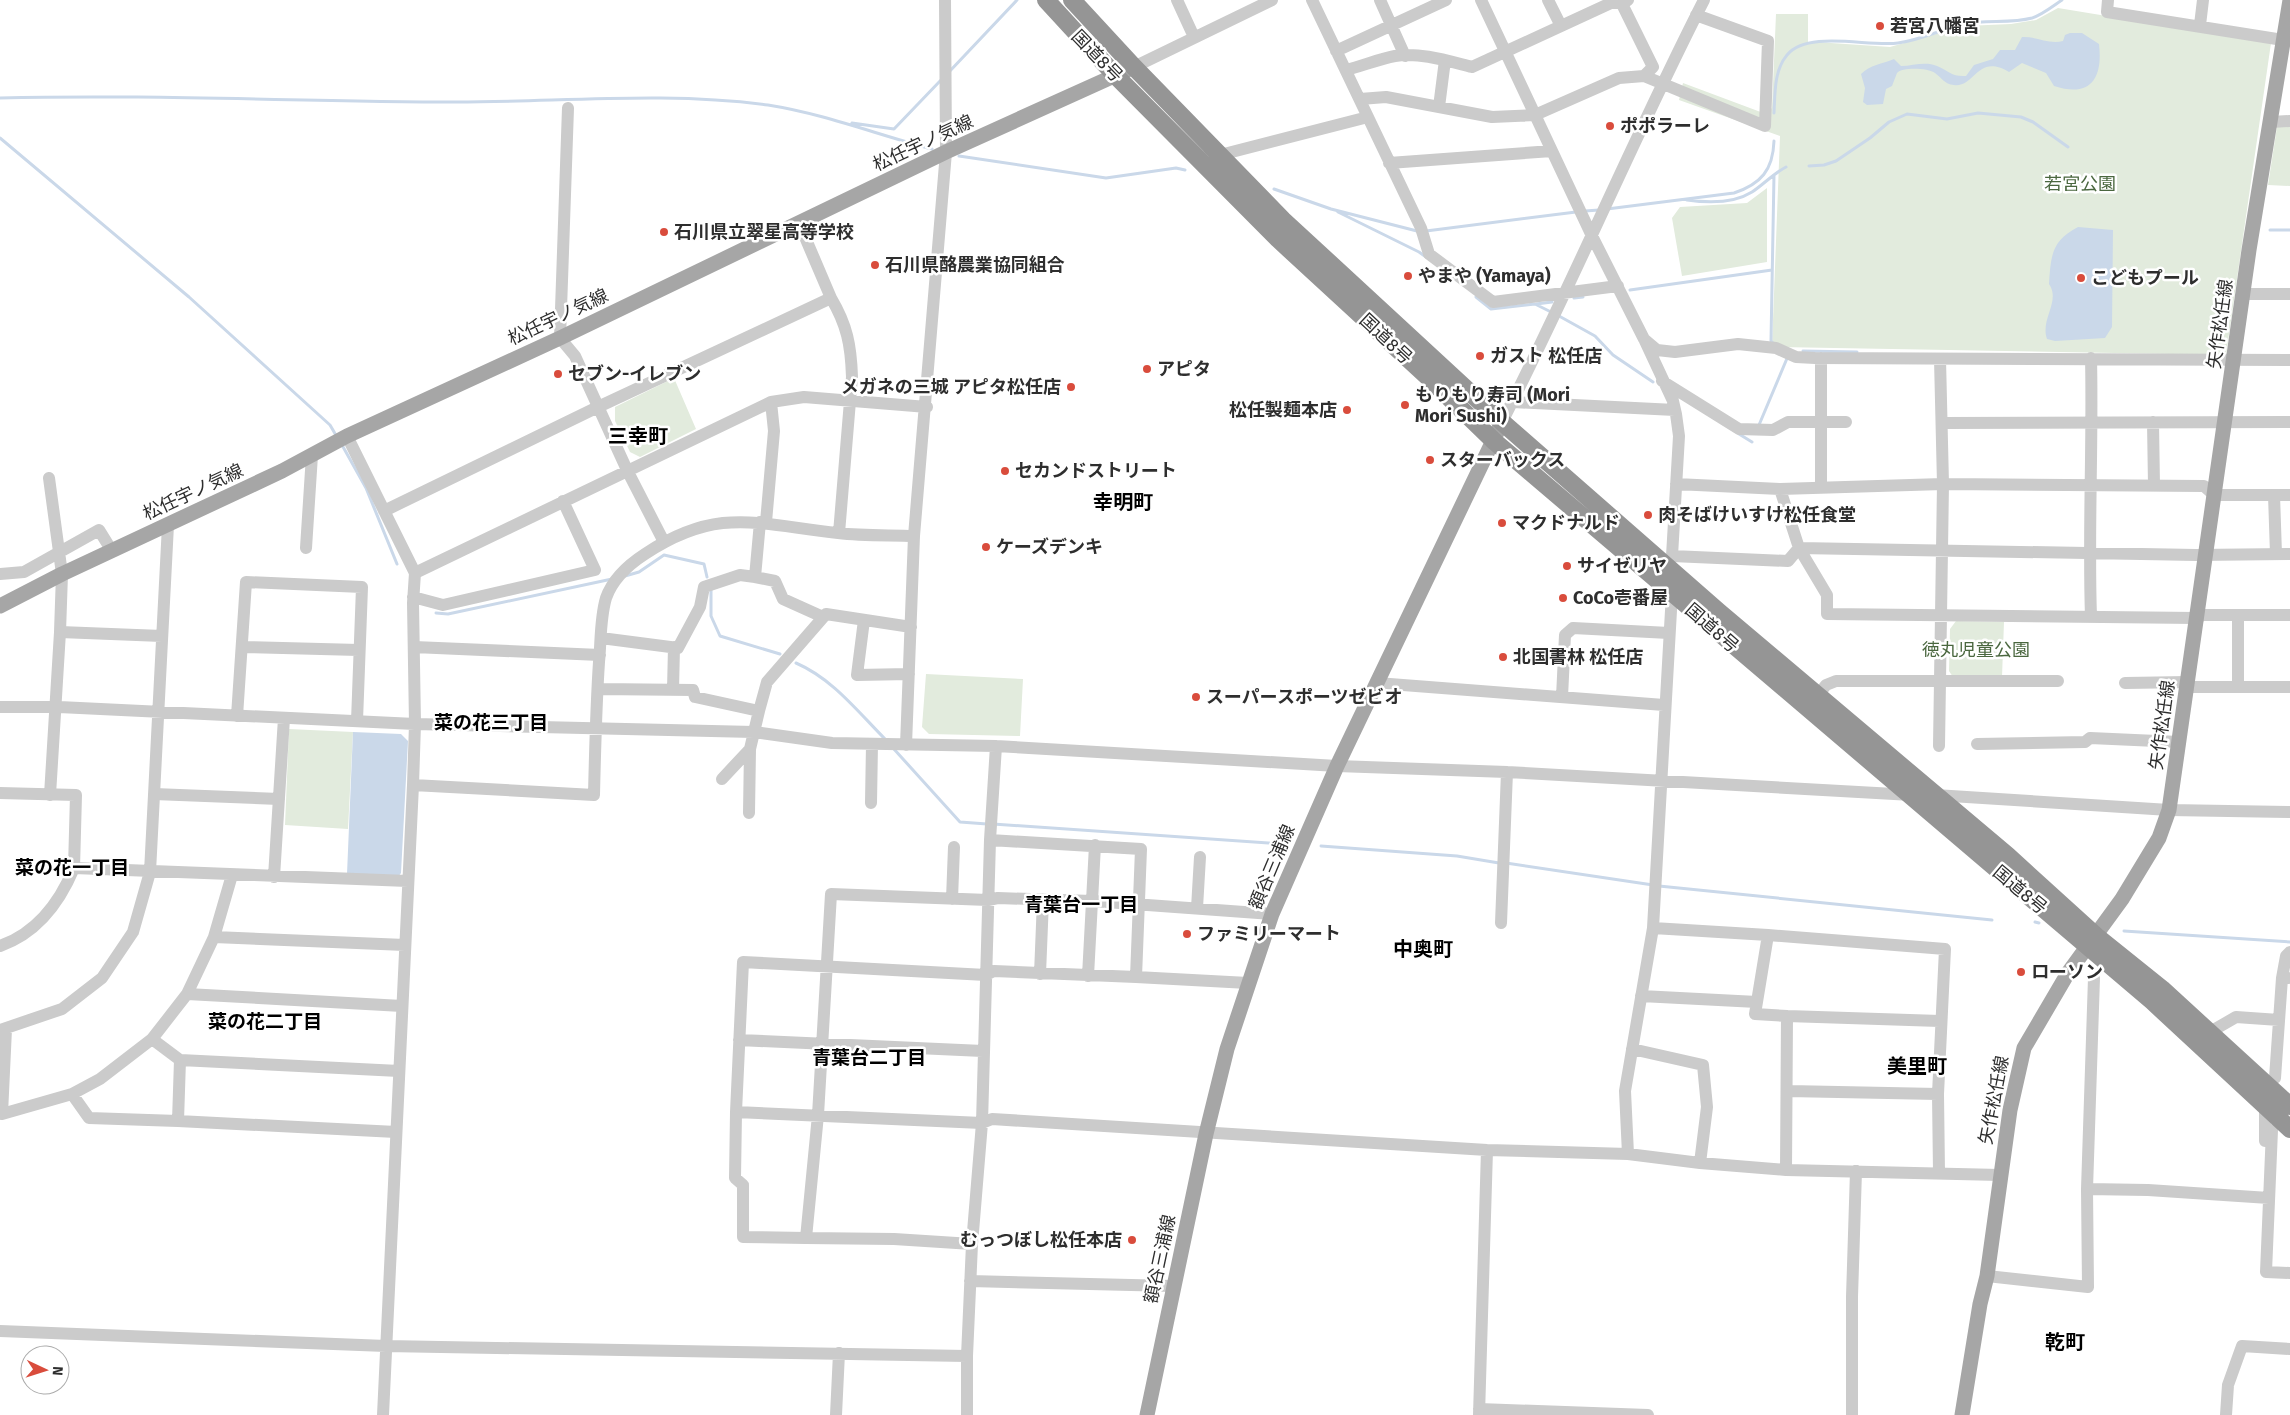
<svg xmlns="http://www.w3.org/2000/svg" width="2290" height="1415" font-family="'Fira Sans','Noto Sans JP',sans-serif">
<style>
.green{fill:#e2ebdd}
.water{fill:#cad8e9}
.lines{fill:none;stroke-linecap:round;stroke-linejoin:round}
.stream{stroke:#cad8e9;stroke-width:3}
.minor{stroke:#cbcbcb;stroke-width:12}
.major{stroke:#a6a6a6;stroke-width:15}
.highway{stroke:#959595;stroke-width:18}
.poi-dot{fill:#d94c3c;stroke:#fff;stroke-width:2}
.labels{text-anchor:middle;stroke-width:5;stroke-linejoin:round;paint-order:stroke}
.poi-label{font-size:18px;font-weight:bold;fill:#2e2e2e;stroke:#fff;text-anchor:start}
.street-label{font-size:18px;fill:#2e2e2e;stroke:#fff}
.park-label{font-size:18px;fill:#4a673f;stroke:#fff}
.neighbourhood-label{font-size:19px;font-weight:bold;fill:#000;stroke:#fff}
.quarter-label{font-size:20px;font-weight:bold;fill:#000;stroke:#fff}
</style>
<rect width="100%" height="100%" fill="#fff"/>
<path class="green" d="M2058,8L2271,43L2226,355L1772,347L1780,136L1679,100L1683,83L1766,114L1772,108L1776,14H1808V44L1816,42L1890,47L1965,26L2011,24L2036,20Z
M2277,127H2290V186L2268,185Z
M1767,188V262L1682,276L1672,218L1680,207L1747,203Z
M674,378L696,429L640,457L630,452L615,421V407Z
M1956,621L2004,622L2002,677H1953L1949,671L1950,629Z
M926,674L1023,679L1020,736L929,734L922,727Z
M289,729L353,732L348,829L285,825Z"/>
<path class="water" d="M2070,33H2082L2099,44C2103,78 2091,98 2054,86L2046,73L2022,63L2009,72C1977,53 1975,88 1954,85C1944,84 1942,78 1935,73C1928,68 1902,67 1897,73L1892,86L1886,89L1883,104L1867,105L1863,102L1865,88L1861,74C1870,65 1882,64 1894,59L1901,66C1913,66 1925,61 1937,66C1949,71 1952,77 1966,76L1974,65L1993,59L2000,50H2015L2022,37C2036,36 2049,45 2063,41L2065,35Z
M2078,227L2113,230L2112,327L2105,338L2055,341L2047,339C2040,319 2061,301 2049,284C2051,256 2051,241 2078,227Z
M353,732L401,734L408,741L401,873L398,877L347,874Z"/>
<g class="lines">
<path class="stream" d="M949,72L1017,0
M0,98C153,94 305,102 457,102C560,102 666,91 768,105C825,114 878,135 932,149
M1774,113C1775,94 1774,70 1787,55C1808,30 1868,47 1898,43C1921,40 1942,29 1964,24C1986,19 2010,24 2032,18C2042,15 2053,6 2062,0
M852,123L894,129L941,80
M0,138L189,297L330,425L337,437
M959,156L1106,178L1176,168L1185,170
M1809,166L1824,165L1836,161L1870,138L1889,122L1907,114L1947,119L1978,113L2021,117L2033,122L2068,147
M1274,189L1331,209L1417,231
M1687,200C1708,203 1733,204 1752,192C1763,185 1774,173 1786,167
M1607,209L1734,193C1761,184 1773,170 1774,141
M1585,211L1599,210
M1338,212L1419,252L1426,257
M2270,230H2290
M1426,231L1576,212
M1630,290L1772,270
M1476,297L1491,309L1535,304L1553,313
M1574,298L1583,297
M1536,304L1552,302
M1559,316L1595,336L1613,355L1653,382
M1774,344L1771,341L1774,175
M1803,351L1857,352
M1759,425L1788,356
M1739,434L1752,442
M342,445L366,488L397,564
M625,576L639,572L664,555L704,564L707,577
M711,589V616L720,636L780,654
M436,613L448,614L612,579
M796,663C833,679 858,712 886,740
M893,748L960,822L987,824
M993,824L1282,844
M1321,846L1457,856L1499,863
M1506,863L1653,885
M1659,886L1992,920
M2035,922L2039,923
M2124,931L2290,942"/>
<path class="minor" d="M1177,0L1194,37
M1312,0L1421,228L1429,254L1493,302L1618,286
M1380,0L1405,56
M1481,0L1591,234L1644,339L1657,350L1675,352L1738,344L1776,348L1796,357L1815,358L2290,360
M1548,0L1561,26
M2108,0L2107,12L2283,40
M1622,4L1653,67L1644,76
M2200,25L2203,0
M1336,51L1446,0
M1134,67L1272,0
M1346,70C1362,66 1379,59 1395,56C1420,52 1448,61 1472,67L1613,2L1622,4L1628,0
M1360,99L1386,97L1492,117L1535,115L1619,78L1644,76L1765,126L1768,41L1696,15
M1439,107L1445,60
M568,108L560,338L575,356L627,470L664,542
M2271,122L2290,121
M1220,155L1368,117
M1389,163L1552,151
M799,223L831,298
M2243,294H2290
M1645,341L1673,401L1676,414L1679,436L1672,556
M1662,381L1739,429L1773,430L1788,422H1846
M1513,402L1675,410
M1502,422C1573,283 1633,139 1704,0
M2153,422L2154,486
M1943,423L2290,422
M347,436L415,573L413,603L415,724L413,785L383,1415
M49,478L62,574L60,632
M1676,484L1780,489L1943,484L2204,486L2214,495H2290
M1821,488V358
M1780,489L1799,548L1827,595V614L2196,618L2203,615H2290
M2274,495L2276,554
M384,511L598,407L831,298C847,325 851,345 852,377L839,533
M760,522L755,577L775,581L783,599L823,617
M766,522L774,431L771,402
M306,548L312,455
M1664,565L1672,556L1788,561L1799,548L2196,555L2290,554
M415,573L771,402L804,397L927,407
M0,574L24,572L99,530L112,551
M413,597L443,605L595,570L563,501
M2091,617C2088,530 2093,444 2091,358
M864,620L857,675L909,674
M601,638L678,648L700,607L704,587L740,575L755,577
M242,647L359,650
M414,647L600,655
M1377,683L1664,705
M2125,683L2188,682
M2187,687H2290
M2238,687V615
M598,689L693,690L695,697L759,711L750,749L749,813
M673,690L674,647
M1818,695L1826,685L1836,681H2058
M1562,697L1565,635L1573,628L1669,633
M0,707H59L415,724L754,732L832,743L996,746L1337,766L1507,772L1912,795
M759,711L767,682L826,614L911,627
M237,716L246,582L362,587L357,721
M1977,744L2085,742L2090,738L2179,742
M906,745L914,536L946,152L945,0
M1939,746L1943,484L1940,359
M722,779L750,749
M413,785L594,795C595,751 596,707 599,662C601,642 600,618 606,598C613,578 628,565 645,554C719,505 759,525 838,533C863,536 889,535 914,536
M0,793L76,795L74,868L408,881
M154,794L279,799
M50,795L60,632L162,636
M1935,795L2169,810L2290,812
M871,803L872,744
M990,840L1141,849L1136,977L994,971L986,975L743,962L736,1112L982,1123L992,1119L1487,1150L1628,1154L1700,1163L1786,1170L2000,1175
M274,877L284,718
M952,899L954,847
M1197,908L1200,857
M1501,923L1507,772
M1653,928L1768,935
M214,937L405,945
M0,946C37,933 59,904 74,868
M1040,974L1043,900
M1088,976L1095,845
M1136,977L1248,983
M2288,978H2282L2286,956L2290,952
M187,994L402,1006
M1641,996L1757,1002
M1787,1016L1940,1021
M6,1029L2,1114L72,1094L100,1079L152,1039L187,994L214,937L232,875
M0,1030L62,1009L102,978L133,932L150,872L168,525
M2210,1032L2236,1017L2279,1020
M152,1039L180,1060L399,1071
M739,1040L983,1051
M1632,1049L1703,1065L1707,1107L1700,1163
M180,1060L178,1121L396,1132
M2275,1078L2282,978
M1788,1091L1938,1094
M72,1094L89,1118L178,1121
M736,1112L735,1178L743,1185V1237L806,1238
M2272,1130L2266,1272L2290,1273
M2265,1141V1106
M1628,1154L1625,1091L1653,928L1672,593
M1786,1170L1787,1016L1755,1014L1768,935L1945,949L1938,1094L1939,1173
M2087,1189L2148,1190L2269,1198
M972,1244L894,1239L806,1238L818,1115L831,894L988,900L998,898L1092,901L1272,914
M1987,1276L2088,1287L2087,1189L2094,978
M970,1281L1173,1286
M0,1331L386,1346L967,1356
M1479,1409L1648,1415
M836,1415L839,1353
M967,1415V1356L972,1244L982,1123L990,840L996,746
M1479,1415L1487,1150
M1852,1415V1297L1856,1171
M2226,1415L2228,1385L2242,1346L2290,1349"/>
<path class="major" d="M0,606L62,574L282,471L347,436L560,338L946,152L1134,67
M1147,1415L1206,1134L1227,1049L1272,914L1337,766L1502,422
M1962,1415L1980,1304L1987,1276L2010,1110L2024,1048L2068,973L2122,899L2159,838L2169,810L2249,250L2290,0"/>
<path class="highway" d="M1046,0L1115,75L1278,239L1430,379L1495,442L2152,1001L2290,1129
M1072,0L1134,67L1283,220L1502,422L1719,612L2008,856L2096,936L2162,989L2290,1106"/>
</g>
<g class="poi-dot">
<circle cx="1880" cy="26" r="5"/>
<circle cx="1610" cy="126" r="5"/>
<circle cx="664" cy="232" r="5"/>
<circle cx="875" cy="265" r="5"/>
<circle cx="1408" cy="276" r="5"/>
<circle cx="2081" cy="278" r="5"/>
<circle cx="1480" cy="356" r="5"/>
<circle cx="1147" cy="369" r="5"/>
<circle cx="558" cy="374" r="5"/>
<circle cx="1071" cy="387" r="5"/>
<circle cx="1405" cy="405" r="5"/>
<circle cx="1347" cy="410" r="5"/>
<circle cx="1430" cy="460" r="5"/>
<circle cx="1005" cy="471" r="5"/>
<circle cx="1648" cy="515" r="5"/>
<circle cx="1502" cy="523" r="5"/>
<circle cx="986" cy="547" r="5"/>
<circle cx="1567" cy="566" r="5"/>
<circle cx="1563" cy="598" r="5"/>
<circle cx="1503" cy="657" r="5"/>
<circle cx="1196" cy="697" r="5"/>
<circle cx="1187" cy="934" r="5"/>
<circle cx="2021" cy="972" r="5"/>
<circle cx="1132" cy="1240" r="5"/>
</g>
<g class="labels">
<g class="poi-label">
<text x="1890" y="32">若宮八幡宮</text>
<text x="1620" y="132">ポポラーレ</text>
<text x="674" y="238">石川県立翠星高等学校</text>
<text x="885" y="271">石川県酪農業協同組合</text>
<text x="1418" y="282">やまや (Yamaya)</text>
<text x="2091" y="284">こどもプール</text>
<text x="1490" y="362">ガスト 松任店</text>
<text x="1157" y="375">アピタ</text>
<text x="568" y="380">セブン-イレブン</text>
<text x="1061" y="393" text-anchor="end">メガネの三城 アピタ松任店</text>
<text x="1415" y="401">もりもり寿司 (Mori<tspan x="1415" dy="21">Mori Sushi)</tspan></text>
<text x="1337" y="416" text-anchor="end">松任製麺本店</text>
<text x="1440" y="466">スターバックス</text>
<text x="1015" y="477">セカンドストリート</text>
<text x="1658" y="521">肉そばけいすけ松任食堂</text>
<text x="1512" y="529">マクドナルド</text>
<text x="996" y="553">ケーズデンキ</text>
<text x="1577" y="572">サイゼリヤ</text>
<text x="1573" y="604">CoCo壱番屋</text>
<text x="1513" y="663">北国書林 松任店</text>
<text x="1206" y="703">スーパースポーツゼビオ</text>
<text x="1197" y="940">ファミリーマート</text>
<text x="2031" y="978">ローソン</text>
<text x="1122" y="1246" text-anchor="end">むっつぼし松任本店</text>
</g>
<g class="street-label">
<text transform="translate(1097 56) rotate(46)" y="6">国道8号</text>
<text transform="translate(923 143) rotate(-25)" y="6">松任宇ノ気線</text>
<text transform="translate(558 317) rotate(-25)" y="6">松任宇ノ気線</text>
<text transform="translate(2220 324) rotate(-82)" y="6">矢作松任線</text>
<text transform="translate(1386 339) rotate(43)" y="6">国道8号</text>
<text transform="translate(193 492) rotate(-25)" y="6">松任宇ノ気線</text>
<text transform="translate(1712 628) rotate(41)" y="6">国道8号</text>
<text transform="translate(2162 725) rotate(-82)" y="6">矢作松任線</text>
<text transform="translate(1272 867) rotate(-67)" y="6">額谷三浦線</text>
<text transform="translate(2020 890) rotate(40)" y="6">国道8号</text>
<text transform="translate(1994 1100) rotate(-79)" y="6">矢作松任線</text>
<text transform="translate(1160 1259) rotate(-78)" y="6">額谷三浦線</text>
</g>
<g class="park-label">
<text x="2080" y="190">若宮公園</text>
<text x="1976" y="656">徳丸児童公園</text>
</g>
<g class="neighbourhood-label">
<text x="491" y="729">菜の花三丁目</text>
<text x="72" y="874">菜の花一丁目</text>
<text x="1081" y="911">青葉台一丁目</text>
<text x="265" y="1028">菜の花二丁目</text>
<text x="869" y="1064">青葉台二丁目</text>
</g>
<g class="quarter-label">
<text x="638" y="443">三幸町</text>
<text x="1123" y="509">幸明町</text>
<text x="1423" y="956">中奥町</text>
<text x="1917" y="1073">美里町</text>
<text x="2065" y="1349">乾町</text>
</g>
</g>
<g transform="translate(45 1370) rotate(94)"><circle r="24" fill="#ffffff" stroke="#ababab"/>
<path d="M0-4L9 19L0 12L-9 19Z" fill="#d94c3c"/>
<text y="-8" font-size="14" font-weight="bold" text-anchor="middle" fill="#2e2e2e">N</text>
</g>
</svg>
